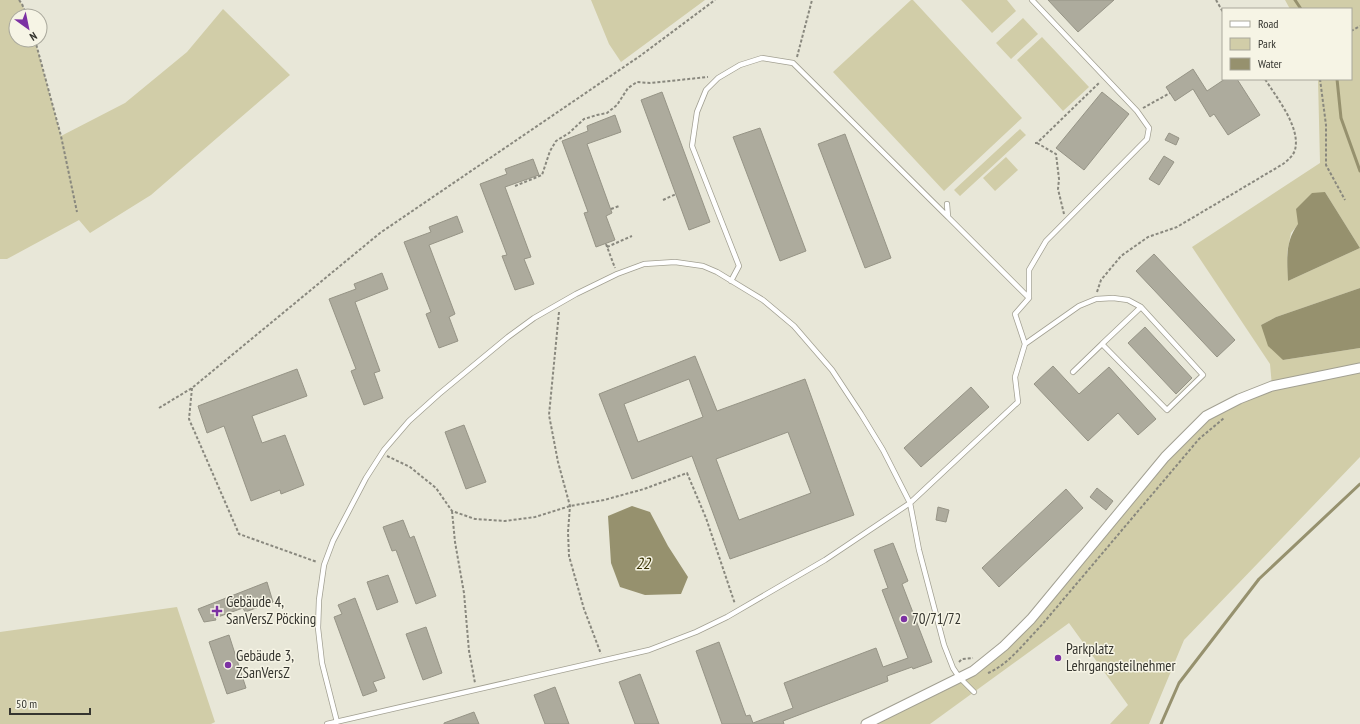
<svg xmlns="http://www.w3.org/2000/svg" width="1360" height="724" font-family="'PT Sans Narrow',sans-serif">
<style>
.green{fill:#d1cda8}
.water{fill:#96916e}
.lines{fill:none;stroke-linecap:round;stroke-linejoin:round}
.stream{stroke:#96916e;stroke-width:3}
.building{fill:#adab9d;stroke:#969486;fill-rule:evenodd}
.service-casing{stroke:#a2a092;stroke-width:6}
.minor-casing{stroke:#a2a092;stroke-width:11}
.path{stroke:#89887e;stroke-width:2;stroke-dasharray:3 2;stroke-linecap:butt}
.service{stroke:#fff;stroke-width:4.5}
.minor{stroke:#fff;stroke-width:9}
.poi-dot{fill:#7c31a3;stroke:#f6f4e5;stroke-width:1.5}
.labels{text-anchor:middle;stroke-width:3;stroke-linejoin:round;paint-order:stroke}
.poi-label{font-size:15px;fill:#35352f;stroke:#f6f4e5;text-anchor:start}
.water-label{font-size:16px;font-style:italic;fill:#393303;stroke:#f6f4e5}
</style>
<rect width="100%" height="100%" fill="#e8e7d8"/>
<path class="green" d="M0,0H19L22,4L27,16H16V40H35L61,136L125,103L187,52L223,9L290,75L151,195L90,233L79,220L7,259H0Z
M591,0H705L621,62L609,44Z
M911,0H913L1022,118L944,191L833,72Z
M961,0H1007L1016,11L992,33Z
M1285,0H1360V248L1325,192L1291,233L1287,253L1288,281L1360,248V288L1276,317L1261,325L1283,360L1360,348V457L1184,640L1149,724H1110L1128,705L1069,623L930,724H866L959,677L1004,646L1206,416L1272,386L1270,364L1192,247L1320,163L1318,79H1351V9H1290Z
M1023,18L1038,34L1011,59L996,43Z
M1042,37L1089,87L1063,111L1017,60Z
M1020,129L1026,135L960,196L954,190Z
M1006,157L1018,170L995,191L983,178Z
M177,607L215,722L211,724H0V632Z"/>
<path class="water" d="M1325,192L1360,248L1288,281C1287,259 1285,242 1298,224L1296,209L1312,193Z
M1360,288V348L1283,360L1268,346L1261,325L1276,317Z
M632,506L650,512L668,546L688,577L681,594L645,595L620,587L611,563L608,516Z"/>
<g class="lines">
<path class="stream" d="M1295,0L1301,9
M1337,79L1341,118L1360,171
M1161,724L1179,683L1259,579L1360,484"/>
</g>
<path class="building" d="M1048,0H1114L1078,32Z
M1193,69L1207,91L1225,79H1237L1260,115L1228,135L1214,114L1210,117L1193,89L1175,101L1166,87Z
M662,92L710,222L689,230L641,100Z
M1102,92L1129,114L1084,170L1056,148Z
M615,115L621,132L587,144L612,213L606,216L615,240L596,247L584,213L588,212L562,141L588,131L587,126Z
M760,128L806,251L780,261L733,137Z
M1169,133L1179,138L1176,145L1165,140Z
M845,134L891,258L865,268L818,144Z
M1164,156L1174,162L1159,185L1149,179Z
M533,159L539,175L505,187L531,257L524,259L534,284L515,290L502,256L507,255L480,184L507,174L505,169Z
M457,216L463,232L429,245L455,314L449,317L458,341L439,348L426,314L431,312L404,242L431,232L429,227Z
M1154,254L1235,340L1217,357L1136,271Z
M382,273L388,289L355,302L380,371L374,373L383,398L364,405L351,371L356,369L329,299L356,289L354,284Z
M1145,327L1192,378L1176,394L1128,343Z
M695,356L717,411L805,379L854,515L730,559L692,456L632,479L599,394ZM689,379L703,417L638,442L624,404ZM788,432L811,493L739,520L716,459Z
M1053,366L1079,394L1109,367L1156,419L1138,435L1118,413L1088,441L1034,384Z
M297,369L307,396L252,416L262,443L285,435L304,485L281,494L280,490L251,501L224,426L207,433L198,406Z
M971,387L989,407L921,467L904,448Z
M464,425L486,482L466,489L445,432Z
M1097,488L1113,501L1106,510L1090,497Z
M1066,489L1083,508L999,587L982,568Z
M938,507L949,510L946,522L936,520Z
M403,520L410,538L414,536L436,596L416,604L396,550L392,551L383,527Z
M893,543L908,581L902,584L932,662L913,669L912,667L887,676L888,681L783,721L784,724H722L696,651L719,642L746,716L750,715L753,723L793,708L784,683L876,648L883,667L908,658L882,590L888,588L874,550Z
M388,575L398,602L377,610L367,582Z
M267,582L273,602L245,612L243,608L215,618L216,620L204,622L198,609Z
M355,598L385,678L373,682L377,691L363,696L334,617L342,614L338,605Z
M426,627L442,673L423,680L406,634Z
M229,635L246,688L227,694L209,642Z
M640,674L659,724H635L619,682Z
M555,687L569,724H545L534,695Z
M474,712L479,724H444V723Z"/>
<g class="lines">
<defs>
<path id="service" d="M947,204L948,217L1029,298
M731,281L739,266L692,146L697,112L706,90L718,78L740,65L762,58L793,63L948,217
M1025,344L1015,314L1029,298V270L1046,241L1147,139L1149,128L1137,111L1032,0
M1073,372L1102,344
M337,722L322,663L318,628L319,600L324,565L333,541L366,478L384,450L409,421L439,394L508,337L534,318L576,294L617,274L644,264L675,262L703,266L717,272L763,300L794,326L832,370L861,414L883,450L910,503L919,550L944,645L953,668L959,677L974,692
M327,724L649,650L696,632L727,617L825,560L910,503L1018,402L1015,377L1025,344L1079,306L1096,299L1113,298L1128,300L1141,307L1203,375L1167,410L1102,344L1141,307"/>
<path id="minor" d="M866,724L973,671L1004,646L1031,619L1165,457L1206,416L1239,399L1272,386L1360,368"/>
</defs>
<use href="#service" class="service-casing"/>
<use href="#minor" class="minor-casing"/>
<path class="path" d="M19,0L22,4L27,16
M1216,0L1223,12
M1351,31L1360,26
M35,40L61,136L77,212
M797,57L812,0
M1320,79L1326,125V165L1345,200
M1143,108L1170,93
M1035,143H1037L1100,82
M1037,143L1056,154L1059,179L1058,189L1064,214
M515,186L542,175L550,151L556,141L569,133L584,119L597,115L607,113L617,105L628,88L637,82L650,83L708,77
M663,200L676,194
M611,209L619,206
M606,244L615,268
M607,247L632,236
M1097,292L1101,280L1121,256L1148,237L1177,227L1283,164C1288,160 1293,156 1295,150C1301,127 1276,97 1265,79
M559,312L549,415L558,462L570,506L568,532L569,556L584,609L601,654
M192,388L189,419L239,534L317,562
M159,408L192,388L380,233L640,56L715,0
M387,456L410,467L436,488L452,511L475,519L505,521L535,517L570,506L604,500L644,489L687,473L706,518L735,604
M452,511L455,542L464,593L469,651L475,683
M959,662L962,659L973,658
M988,673C1008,665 1025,642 1040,627L1199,439L1224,418"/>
<use href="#service" class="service"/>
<use href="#minor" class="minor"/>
</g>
<g class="poi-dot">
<path d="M215 605h4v4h4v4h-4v4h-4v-4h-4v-4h4z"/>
<circle cx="904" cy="619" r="4"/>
<circle cx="1058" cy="658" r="4"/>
<circle cx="228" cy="665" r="4"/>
</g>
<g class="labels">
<g class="poi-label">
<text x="226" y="607">Gebäude 4,<tspan x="226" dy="17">SanVersZ Pöcking</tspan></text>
<text x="912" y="624">70/71/72</text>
<text x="1066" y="654">Parkplatz<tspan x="1066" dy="17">Lehrgangsteilnehmer</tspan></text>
<text x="236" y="661">Gebäude 3,<tspan x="236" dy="17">ZSanVersZ</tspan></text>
</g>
<g class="water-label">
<text x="643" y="569">22</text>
</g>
</g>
<rect x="1222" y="8" width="130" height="72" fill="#f6f4e5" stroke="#a9a89c"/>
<rect x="1230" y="21" width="20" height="6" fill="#ffffff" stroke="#a9a89c"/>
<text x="1258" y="28" font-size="12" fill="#35352f">Road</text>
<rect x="1230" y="38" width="20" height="12" fill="#d1cda8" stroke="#a9a89c"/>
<text x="1258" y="48" font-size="12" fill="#35352f">Park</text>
<rect x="1230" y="58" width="20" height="12" fill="#96916e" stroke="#a9a89c"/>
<text x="1258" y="68" font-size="12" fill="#35352f">Water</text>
<g transform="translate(28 28) rotate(147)"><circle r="19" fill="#f6f4e5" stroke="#a9a89c"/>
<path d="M0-3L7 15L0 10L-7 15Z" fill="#7c31a3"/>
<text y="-6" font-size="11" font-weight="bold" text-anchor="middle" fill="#35352f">N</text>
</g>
<path d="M10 708v6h80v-6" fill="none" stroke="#35352f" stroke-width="2"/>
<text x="16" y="708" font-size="12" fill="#35352f" stroke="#f6f4e5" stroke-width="3" paint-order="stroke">50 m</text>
</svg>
